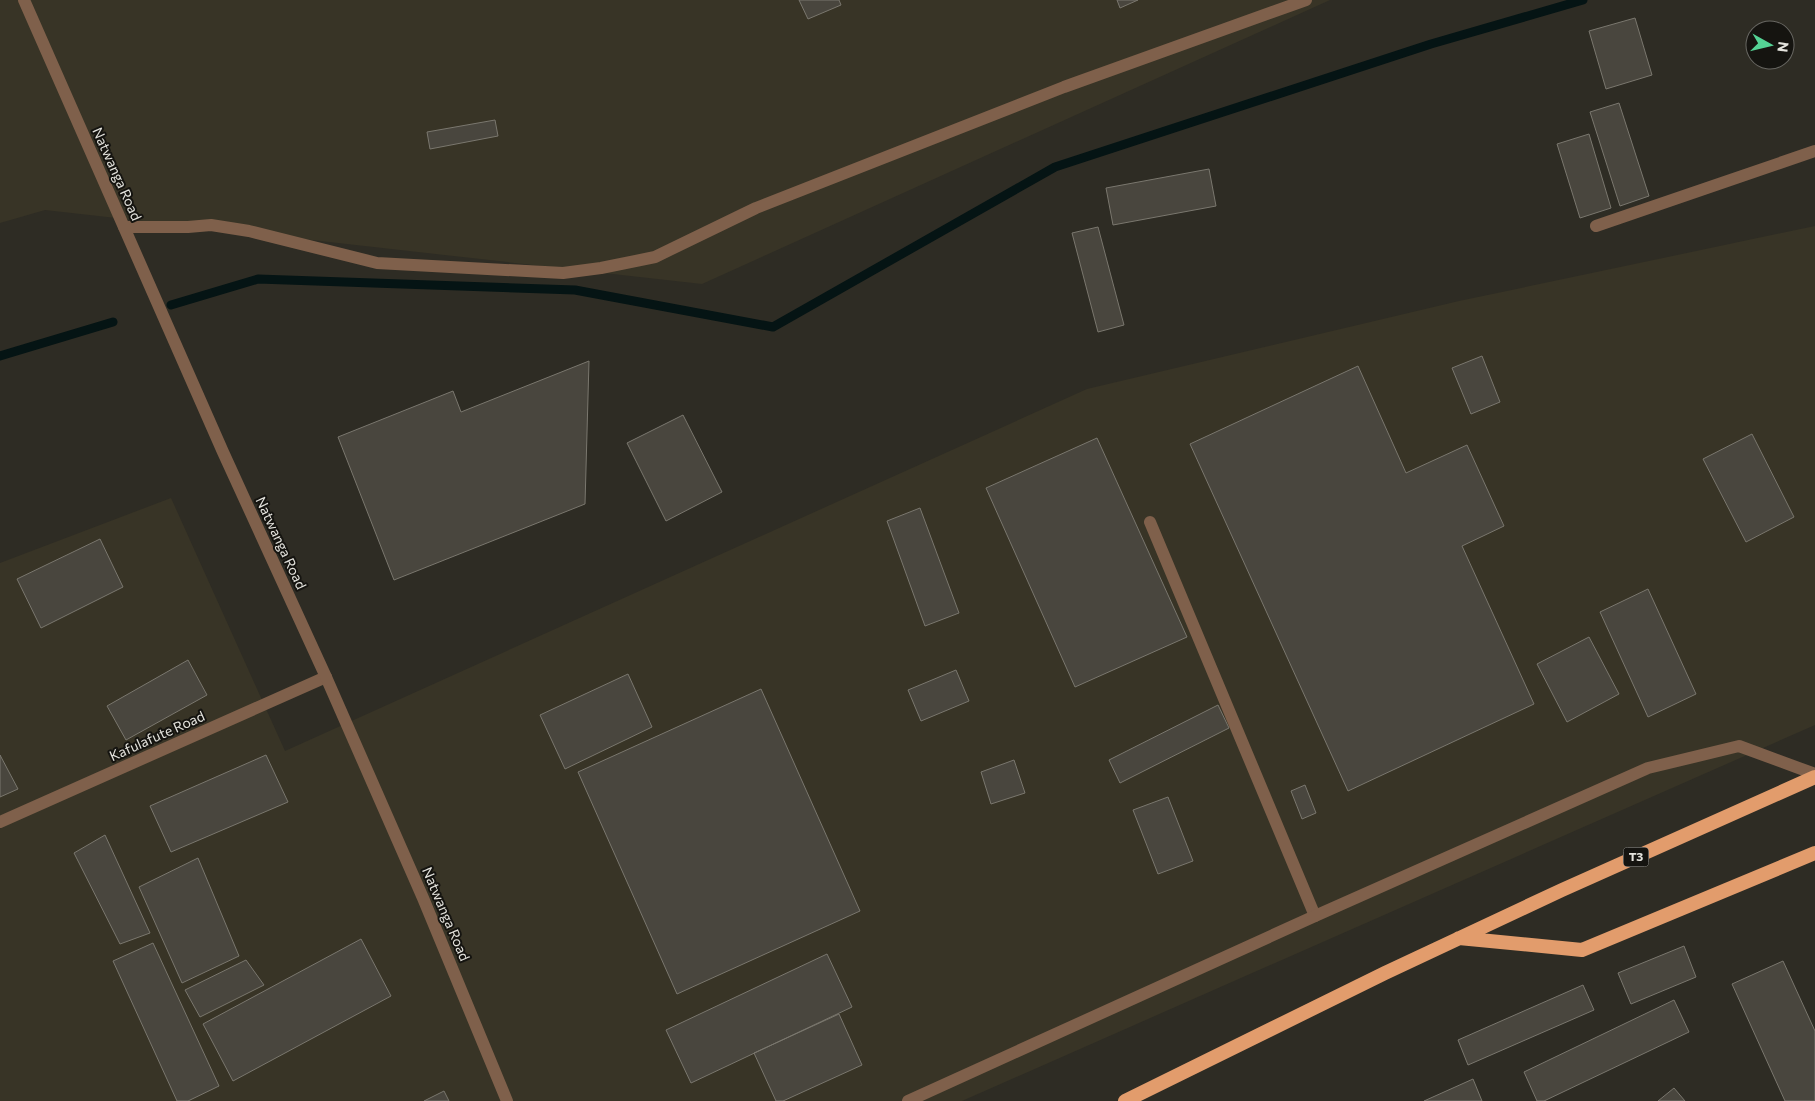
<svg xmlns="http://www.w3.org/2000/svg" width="1815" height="1101" font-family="Commissioner,sans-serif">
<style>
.built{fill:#383426}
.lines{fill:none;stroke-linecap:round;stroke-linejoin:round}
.stream{stroke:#051414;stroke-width:9}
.building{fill:#49463e;stroke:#7a776e}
.service{stroke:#7f604b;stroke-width:12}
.minor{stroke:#7f604b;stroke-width:12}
.tertiary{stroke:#7f604b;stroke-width:12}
.trunk{stroke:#e29c6c;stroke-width:14}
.labels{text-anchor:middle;stroke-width:4;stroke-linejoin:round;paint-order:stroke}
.shield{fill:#151410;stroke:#a6a5a0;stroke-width:1}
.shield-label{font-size:12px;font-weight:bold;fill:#e4e3dd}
.street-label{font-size:14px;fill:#e4e3dd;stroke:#151410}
</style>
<rect width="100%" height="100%" fill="#2e2c24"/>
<path class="built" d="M0,0H1330L702,284L45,210L0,223Z
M1815,226V725L962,1101H0V563L171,498L285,751L1087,389L1459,301Z"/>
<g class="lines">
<path class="stream" d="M171,305L258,279L575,290L773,327L1055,167L1431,44L1583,0
M0,356L113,322"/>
</g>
<path class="building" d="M799,0H839L841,5L808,19Z
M1117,0H1138L1120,8Z
M1635,18L1652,75L1606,89L1589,31Z
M1619,103L1649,196L1620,206L1590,112Z
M495,120L498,136L430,149L427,132Z
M1589,134L1611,208L1580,218L1557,144Z
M1209,169L1216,206L1113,225L1106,188Z
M1098,227L1124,325L1098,332L1072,233Z
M1482,356L1500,402L1471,414L1452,368Z
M589,361L585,504L394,580L338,437L453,391L461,412Z
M1358,366L1406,473L1467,445L1504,526L1462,546L1534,704L1348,791L1190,444Z
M683,415L722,492L666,521L627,443Z
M1752,434L1794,517L1746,542L1703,459Z
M1097,438L1187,637L1075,687L986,488Z
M920,508L959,613L925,626L887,521Z
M100,539L123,587L41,628L17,579Z
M1648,589L1696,694L1648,717L1600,612Z
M1589,637L1619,694L1567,722L1537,664Z
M188,660L207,695L126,740L107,706Z
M956,670L969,701L921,721L908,690Z
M628,674L652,727L565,769L540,715Z
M761,689L860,911L677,994L578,772Z
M1218,705L1229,728L1120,783L1109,760Z
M0,755L18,789L0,797Z
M266,755L288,802L171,852L150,806Z
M1014,760L1025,793L991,804L981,772Z
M1305,785L1316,813L1302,819L1291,791Z
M1168,797L1193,861L1158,874L1133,810Z
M105,835L150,933L120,944L74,853Z
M198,858L239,956L182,983L139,887Z
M361,939L391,996L233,1081L203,1024Z
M153,943L219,1086L188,1101H177L113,961Z
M1684,946L1696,977L1631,1004L1618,973Z
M827,954L852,1007L691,1083L666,1030Z
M246,960L264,985L200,1017L185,990Z
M1783,961L1815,1031V1101H1785L1732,984Z
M1583,985L1594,1010L1468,1065L1458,1040Z
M1674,1000L1689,1032L1544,1101H1537L1524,1072Z
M839,1014L862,1065L783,1101H776L754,1053Z
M1473,1079L1482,1101H1424Z
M1674,1088L1685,1101H1658Z
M444,1091L449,1101H424Z"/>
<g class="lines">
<path class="service" d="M1596,226L1815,151
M1150,522L1315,916"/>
<path class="minor" d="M124,227H188L211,225L249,231L377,263L563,273L601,268L655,257L756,208L1064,87L1306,0
M0,822L326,677
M908,1101L1315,916L1648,768L1739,746L1815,774"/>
<path class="tertiary" d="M24,0L223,452L326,677L423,898L507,1101"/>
<path class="trunk" d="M1459,938L1582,950L1815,853
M1125,1101L1385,973L1562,890L1815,777"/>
</g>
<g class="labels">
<rect class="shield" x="1623.5" y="847.5" width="25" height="19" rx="4"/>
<g class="shield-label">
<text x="1636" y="861">T3</text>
</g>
<g class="street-label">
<text transform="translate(117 174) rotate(66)" y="5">Natwanga Road</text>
<text transform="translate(281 543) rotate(65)" y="5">Natwanga Road</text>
<text transform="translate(157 736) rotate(-24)" y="5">Kafulafute Road</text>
<text transform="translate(446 914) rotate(67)" y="5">Natwanga Road</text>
</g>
</g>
<g transform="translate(1770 45) rotate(98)"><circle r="24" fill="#151410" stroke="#686762"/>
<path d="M0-4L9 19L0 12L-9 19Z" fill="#54d395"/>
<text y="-8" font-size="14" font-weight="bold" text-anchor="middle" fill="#e4e3dd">N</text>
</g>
</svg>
